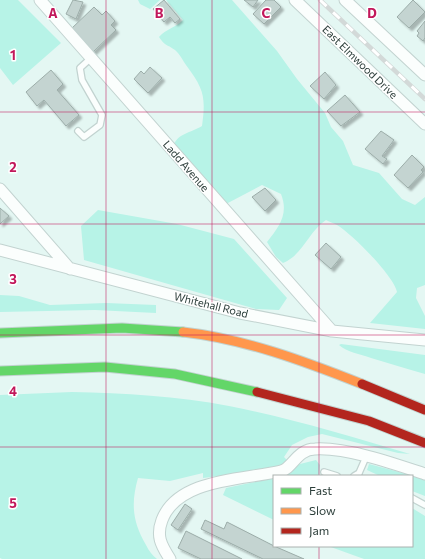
<svg xmlns="http://www.w3.org/2000/svg" width="425" height="559" font-family="Commissioner,sans-serif">
<style>
.green{fill:#b7f3e7}
.building{fill:#c4d4d1;stroke:#9cada9;filter:url(#shadow)}
.lines{fill:none;stroke-linecap:round;stroke-linejoin:round}
.lane-casing{stroke:#c2d3d0;stroke-width:8}
.street-casing{stroke:#c2d3d0;stroke-width:13}
.fast-casing{stroke:#c2d3d0;stroke-width:11}
.slow-casing{stroke:#c2d3d0;stroke-width:11}
.jam-casing{stroke:#c2d3d0;stroke-width:11}
.lane{stroke:#fbfefd;stroke-width:5.5}
.street{stroke:#fbfefd;stroke-width:11}
.fast{stroke:#63d668;stroke-width:9}
.slow{stroke:#ff974d;stroke-width:9}
.jam{stroke:#b3261e;stroke-width:9}
.rail-casing{stroke:#d3d9d8;stroke-width:4.5}
.rail{stroke:#fff;stroke-width:3;stroke-dasharray:9;stroke-linecap:butt}
.grid{fill:none;stroke:#c2185b;stroke-width:1;stroke-opacity:0.55}
.labels{text-anchor:middle;stroke-width:3;stroke-linejoin:round;paint-order:stroke}
.street-label{font-size:11px;fill:#2c3e3a;stroke:#fff}
.grid-label{font-size:13px;text-anchor:middle;font-weight:bold;fill:#c2185b;stroke:#fff;stroke-width:3;stroke-linejoin:round;paint-order:stroke}
</style>
<defs>
<filter id="shadow"><feDropShadow dx="3" dy="3" stdDeviation="1" flood-color="#0004"/></filter>
</defs>
<rect width="100%" height="100%" fill="#e4f7f3"/>
<path class="green" d="M0,0H18L61,43L13,85L0,68Z
M138,0H160L150,9L140,4Z
M166,0H232L277,51L297,79L325,113L331,127L343,141L353,165L379,173L402,199L415,205L425,197V285L417,288L416,298L425,316V329L370,323L397,292C394,276 352,234 337,225C334,223 329,222 326,220C308,232 303,255 283,263L276,257L267,242C279,227 289,214 281,194L262,185L226,204L173,147C177,133 191,133 202,126C206,97 204,89 186,65C183,61 180,54 175,50C167,44 166,47 159,37C166,29 175,28 183,20Z
M98,210L177,224L234,239L287,298L279,310L256,309L84,260L81,226Z
M0,295L19,296L50,305L106,303L156,305V313L95,310L0,312Z
M341,344L425,355V374C406,369 389,363 371,358C360,354 347,352 339,345Z
M72,392C124,393 177,396 229,406C290,418 350,436 410,454L398,453L322,434L308,437L292,445L284,457L287,460L282,466L268,470L203,478V473L170,481L138,478C131,503 132,521 146,545C149,551 152,555 157,559H2L0,558V395Z
M316,460L320,465L319,476H284L296,465Z
M369,464L425,479V496L412,491V476H380L367,470Z
M274,478V520L223,495L226,488Z
M412,508L425,516V559H364L328,546H412Z"/>
<path class="building" d="M73,0L83,2L76,19L66,14Z
M164,0L180,19L175,23L170,17L164,22L153,9Z
M244,0H258L253,7Z
M266,0H274L281,7L264,24L253,14Z
M413,0L425,12L409,28L397,17Z
M94,7L102,15L106,11L115,21L111,25L116,30L93,52L71,29Z
M425,21V38L423,41L417,36L419,33L417,31Z
M150,67L162,78L148,93L134,79L141,71L144,74Z
M51,70L63,84L57,90L79,115L66,126L44,100L37,106L26,92Z
M325,72L336,85L324,99L310,86Z
M345,95L360,112L341,126L327,111Z
M381,131L394,140L382,156L387,159L383,164L365,149Z
M412,155L424,167L421,170L423,172L408,188L394,175Z
M265,188L276,200L265,211L252,197Z
M0,208L9,216L0,224Z
M326,243L341,257L331,269L315,255Z
M185,504L192,509L178,530L171,525Z
M205,520L224,529L227,522L274,546L304,559H263L201,529Z
M186,531L242,559H201L178,548Z"/>
<g class="lines">
<defs>
<path id="lane" d="M78,131L84,137L100,125L102,115L82,80L80,68L91,58
M324,472L337,476
M359,473L366,457
M354,476L359,473
M412,498L425,505"/>
<path id="street" d="M40,0L332,331
M295,0L425,124
M345,0L425,75
M0,189L70,269
M0,250L240,313L332,331L425,340
M170,559C161,545 156,536 162,520C178,478 244,480 281,471C292,469 297,449 315,449C346,447 395,464 425,474"/>
<path id="fast" d="M0,333L122,328L183,332
M0,371L105,367L175,374L257,392"/>
<path id="slow" d="M183,332C245,339 304,361 362,384"/>
<path id="jam" d="M362,384L425,410
M257,392L369,421L425,443"/>
</defs>
<use href="#lane" class="lane-casing"/>
<use href="#street" class="street-casing"/>
<use href="#fast" class="fast-casing"/>
<use href="#slow" class="slow-casing"/>
<use href="#jam" class="jam-casing"/>
<use href="#lane" class="lane"/>
<use href="#street" class="street"/>
<use href="#fast" class="fast"/>
<use href="#slow" class="slow"/>
<use href="#jam" class="jam"/>
<defs>
<path id="rail" d="M320,0L425,99"/>
</defs>
<use href="#rail" class="rail-casing"/>
<use href="#rail" class="rail"/>
</g>
<path class="grid" d="M106,0V559M212,0V559M319,0V476M0,112H425M0,224H425M0,335H425M0,447H425M319,546V559"/>
<g class="labels">
<g class="street-label">
<text transform="translate(360 62) rotate(44)" y="4">East Elmwood Drive</text>
<text transform="translate(186 166) rotate(49)" y="4">Ladd Avenue</text>
<text transform="translate(211 305) rotate(14)" y="4">Whitehall Road</text>
</g>
</g>
<g class="grid-label">
<text x="53" y="18">A</text>
<text x="159" y="18">B</text>
<text x="266" y="18">C</text>
<text x="372" y="18">D</text>
<text x="13" y="60">1</text>
<text x="13" y="172">2</text>
<text x="13" y="284">3</text>
<text x="13" y="396">4</text>
<text x="13" y="508">5</text>
</g>
<rect x="273" y="475" width="140" height="72" fill="#ffffff" stroke="#abb2b0"/>
<rect x="281" y="488" width="20" height="6" fill="#63d668" stroke="#abb2b0"/>
<text x="309" y="495" font-size="12" fill="#2c3e3a">Fast</text>
<rect x="281" y="508" width="20" height="6" fill="#ff974d" stroke="#abb2b0"/>
<text x="309" y="515" font-size="12" fill="#2c3e3a">Slow</text>
<rect x="281" y="528" width="20" height="6" fill="#b3261e" stroke="#abb2b0"/>
<text x="309" y="535" font-size="12" fill="#2c3e3a">Jam</text>
</svg>
